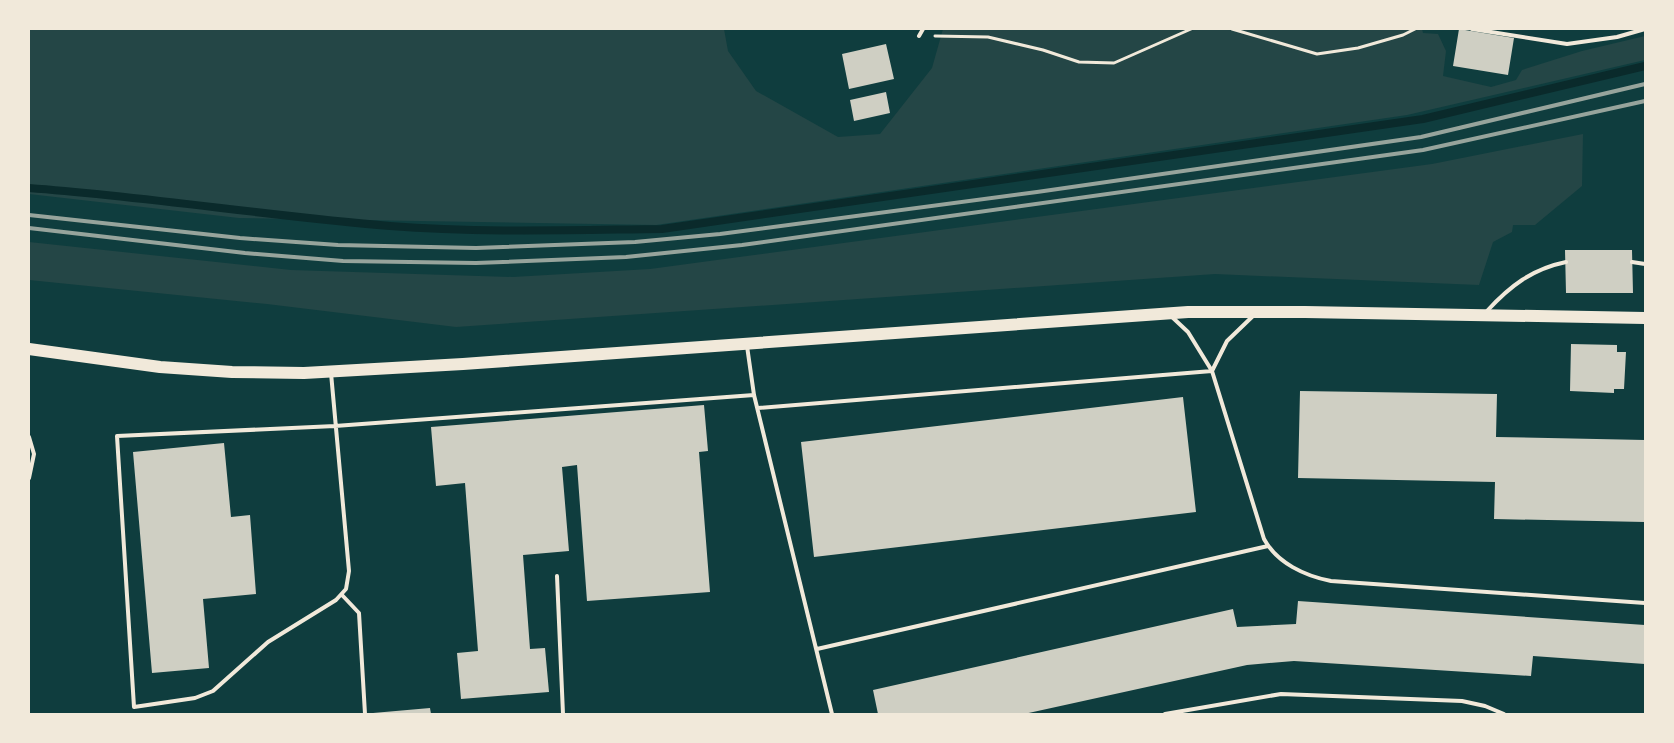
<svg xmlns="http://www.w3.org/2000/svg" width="1674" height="743" font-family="Rubik,sans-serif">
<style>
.green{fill:#244646}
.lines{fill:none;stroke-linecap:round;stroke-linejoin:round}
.stream{stroke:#0a2a2b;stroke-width:8}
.building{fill:#cfcfc3}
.path{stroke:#f1e9da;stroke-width:3}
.service{stroke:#f1e9da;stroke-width:4}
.primary{stroke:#f1e9da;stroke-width:12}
.rail{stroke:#97a49c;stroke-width:4}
</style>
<rect width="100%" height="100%" fill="#0f3d3e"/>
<path class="green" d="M29,29H724L728,51L756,91L838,137L880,134L932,68L943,29H1422L1423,33L1438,34L1446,51L1443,76L1491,87L1516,80L1522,70L1582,51L1645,36V60L1407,115L656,225L239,218L29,194Z
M1583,134L1582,186L1535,225H1513L1512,232L1493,242L1479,285L1215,274L456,327L267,304L29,280V242L291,270L513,277L650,269L1432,164Z"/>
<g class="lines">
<path class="stream" d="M29,188C150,197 269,216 390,226C480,233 572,230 662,229L1423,119L1645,66"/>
</g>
<path class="building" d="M1459,29L1514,38L1508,75L1453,66Z
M886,44L894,79L849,89L842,54Z
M886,92L890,113L854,121L850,100Z
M1565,250H1632L1633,293H1566Z
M1571,344L1617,345V352H1626L1624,389H1614V393L1570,391Z
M1300,391L1497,394L1496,437L1645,440V522L1494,519L1495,482L1298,478Z
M1183,397L1196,512L814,557L801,442Z
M704,405L708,451L699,452L710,592L587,601L577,465L562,467L569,551L523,555L530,649L545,648L549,692L461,699L457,653L478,651L465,483L436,486L431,427Z
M224,443L231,517L250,515L256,594L203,599L209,668L152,673L133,452Z
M1298,601L1645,625V664L1533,656L1531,676L1294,661L1247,665L1024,714H878L873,690L1233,609L1237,627L1296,624Z
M430,708L431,714H373V713Z"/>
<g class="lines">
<path class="path" d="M1232,29L1317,54L1358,48L1403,35L1415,29
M935,36L988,37L1043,50L1079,62L1114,63L1191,29"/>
<path class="service" d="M1472,29L1567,44L1617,37L1645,29
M919,36L923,29
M1632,262L1645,264
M1487,311C1510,286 1532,269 1566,262
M1172,317L1188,332L1212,371L1264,539C1277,563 1305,576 1331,581L1645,603
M747,346L754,395L832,714
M1212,371L1227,341L1253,316
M331,373C337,439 343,505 349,571L346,589L336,600L268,642L213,691L195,698L134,707L117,436L335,426L754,395
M758,408L1212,371
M29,437L34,454L29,478
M557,576L563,714
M342,595L359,613L365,714
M817,649L1268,546
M1165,714L1281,694L1462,701L1485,706L1504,714"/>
<path class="primary" d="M29,349L160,367L232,372L304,373L463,364L1188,312H1305L1645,318"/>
<path class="rail" d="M29,215L240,238L338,245L476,248L635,242L720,234L1037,192L1421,137L1645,84
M29,228L245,253L343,261L476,263L626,257L742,245L1423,150L1645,101"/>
</g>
<rect width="1674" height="743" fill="none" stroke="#f1e9da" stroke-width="60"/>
</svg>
